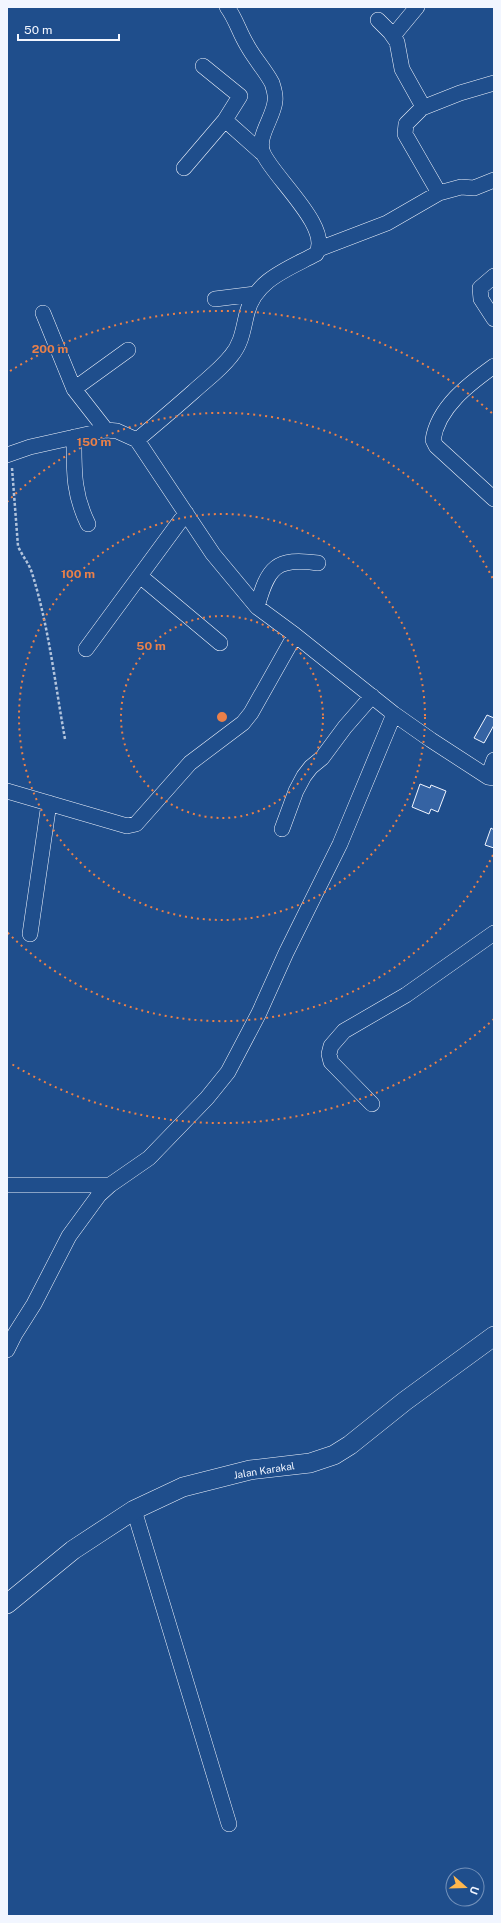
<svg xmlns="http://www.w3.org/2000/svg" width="501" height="1923" font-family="'Public Sans',sans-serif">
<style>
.building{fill:#3563a3;stroke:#f2f6ff}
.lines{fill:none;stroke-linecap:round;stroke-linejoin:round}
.minor-casing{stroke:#f2f6ff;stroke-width:16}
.major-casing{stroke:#f2f6ff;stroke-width:20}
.path{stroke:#b3c4dc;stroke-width:2.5;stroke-dasharray:3 2;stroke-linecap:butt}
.minor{stroke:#1f4e8c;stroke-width:15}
.major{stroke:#1f4e8c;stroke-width:19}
.ring{fill:none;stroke:#ea8049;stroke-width:2;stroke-dasharray:2 4}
.labels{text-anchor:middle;stroke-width:3;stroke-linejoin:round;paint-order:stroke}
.street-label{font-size:10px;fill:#f2f6ff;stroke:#1f4e8c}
.centre{fill:#ea8049;stroke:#1f4e8c;stroke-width:2}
.ring-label{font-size:12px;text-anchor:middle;font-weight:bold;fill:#ea8049;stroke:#1f4e8c;stroke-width:3;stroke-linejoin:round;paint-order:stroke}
</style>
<rect width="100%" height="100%" fill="#1f4e8c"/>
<path class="building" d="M487,715L494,718V725L484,743L474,738Z
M420,784L430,788L431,785L446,791L438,812L431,809L429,814L412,807Z
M491,828L494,830V848L485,845Z"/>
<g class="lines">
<defs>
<path id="minor" d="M378,20L390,32L397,42L402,69L421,103L422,108L406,124L405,134L439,193
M393,36L417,7
M203,66L240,96L225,120
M422,108L460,93L494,83
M184,168L225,120L262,153
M319,249L387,223L439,193L461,187L474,188L494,180
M494,276L480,288L481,299L494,319
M215,299L255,294
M43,313L74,389L106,430
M494,366C469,384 438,407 433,440L436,446L494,499
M74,389L128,350
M74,437C74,471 73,493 88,524
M137,440C156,424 175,408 193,392C206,380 220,370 231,356C242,343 243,329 247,313C255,280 288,269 316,254C333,228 273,177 263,153C256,137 274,117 275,101C276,95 274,89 272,83C265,70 254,58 247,45C239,32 236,19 227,7
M7,455L30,447L106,430L117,431L137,440L213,554L257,607L295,635L394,714L431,740L488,777L494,778
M140,576L220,643
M257,607C268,567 276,557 318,563
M86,649L186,513
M488,777L494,760
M7,791L127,826L136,824L190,763L243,723L251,713L295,635
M282,829L296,791L304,776L311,767L322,758L345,727L372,696
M30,934L49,803
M372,1104L331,1062L329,1054L331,1046L344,1031L406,995L494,933
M7,1185H110
M7,1350L15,1334L34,1304L69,1236L99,1195L110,1185L149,1158L207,1098L228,1072L259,1013L286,953L340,844L394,714
M134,1510L229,1824"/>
<path id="major" d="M7,1604L73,1550L134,1510L183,1487L250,1470L310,1463L334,1455L350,1445L405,1401L494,1336"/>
</defs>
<use href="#minor" class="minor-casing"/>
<use href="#major" class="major-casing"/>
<path class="path" d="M12,468L18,546C22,556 29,563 32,573C49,627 55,684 65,739"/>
<use href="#minor" class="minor"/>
<use href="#major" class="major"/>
</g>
<g class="ring">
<circle cx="222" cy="717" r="101"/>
<circle cx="222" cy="717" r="203"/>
<path d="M493 855A304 304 0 0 1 7 932M7 502A304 304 0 0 1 493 579"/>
<path d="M494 1019A406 406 0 0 1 10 1063M10 371A406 406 0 0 1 494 415"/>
</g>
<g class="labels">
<g class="street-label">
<text transform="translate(264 1470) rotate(-9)" y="4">Jalan Karakal</text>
</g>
</g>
<circle cx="222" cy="717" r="6" class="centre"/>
<g class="ring-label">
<text x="50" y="353">200 m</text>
<text x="94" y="446">150 m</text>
<text x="78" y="578">100 m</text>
<text x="151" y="650">50 m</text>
</g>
<rect width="501" height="1923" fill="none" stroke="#f2f6ff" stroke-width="16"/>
<g transform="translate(465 1887) rotate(110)"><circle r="19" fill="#1f4e8c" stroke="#7391ba"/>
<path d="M0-3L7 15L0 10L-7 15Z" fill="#ffb74d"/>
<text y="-6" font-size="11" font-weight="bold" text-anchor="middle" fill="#f2f6ff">U</text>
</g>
<path d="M18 34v6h101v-6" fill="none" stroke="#f2f6ff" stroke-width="2"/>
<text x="24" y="34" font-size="12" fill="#f2f6ff" stroke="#1f4e8c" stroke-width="3" paint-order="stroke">50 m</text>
</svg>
